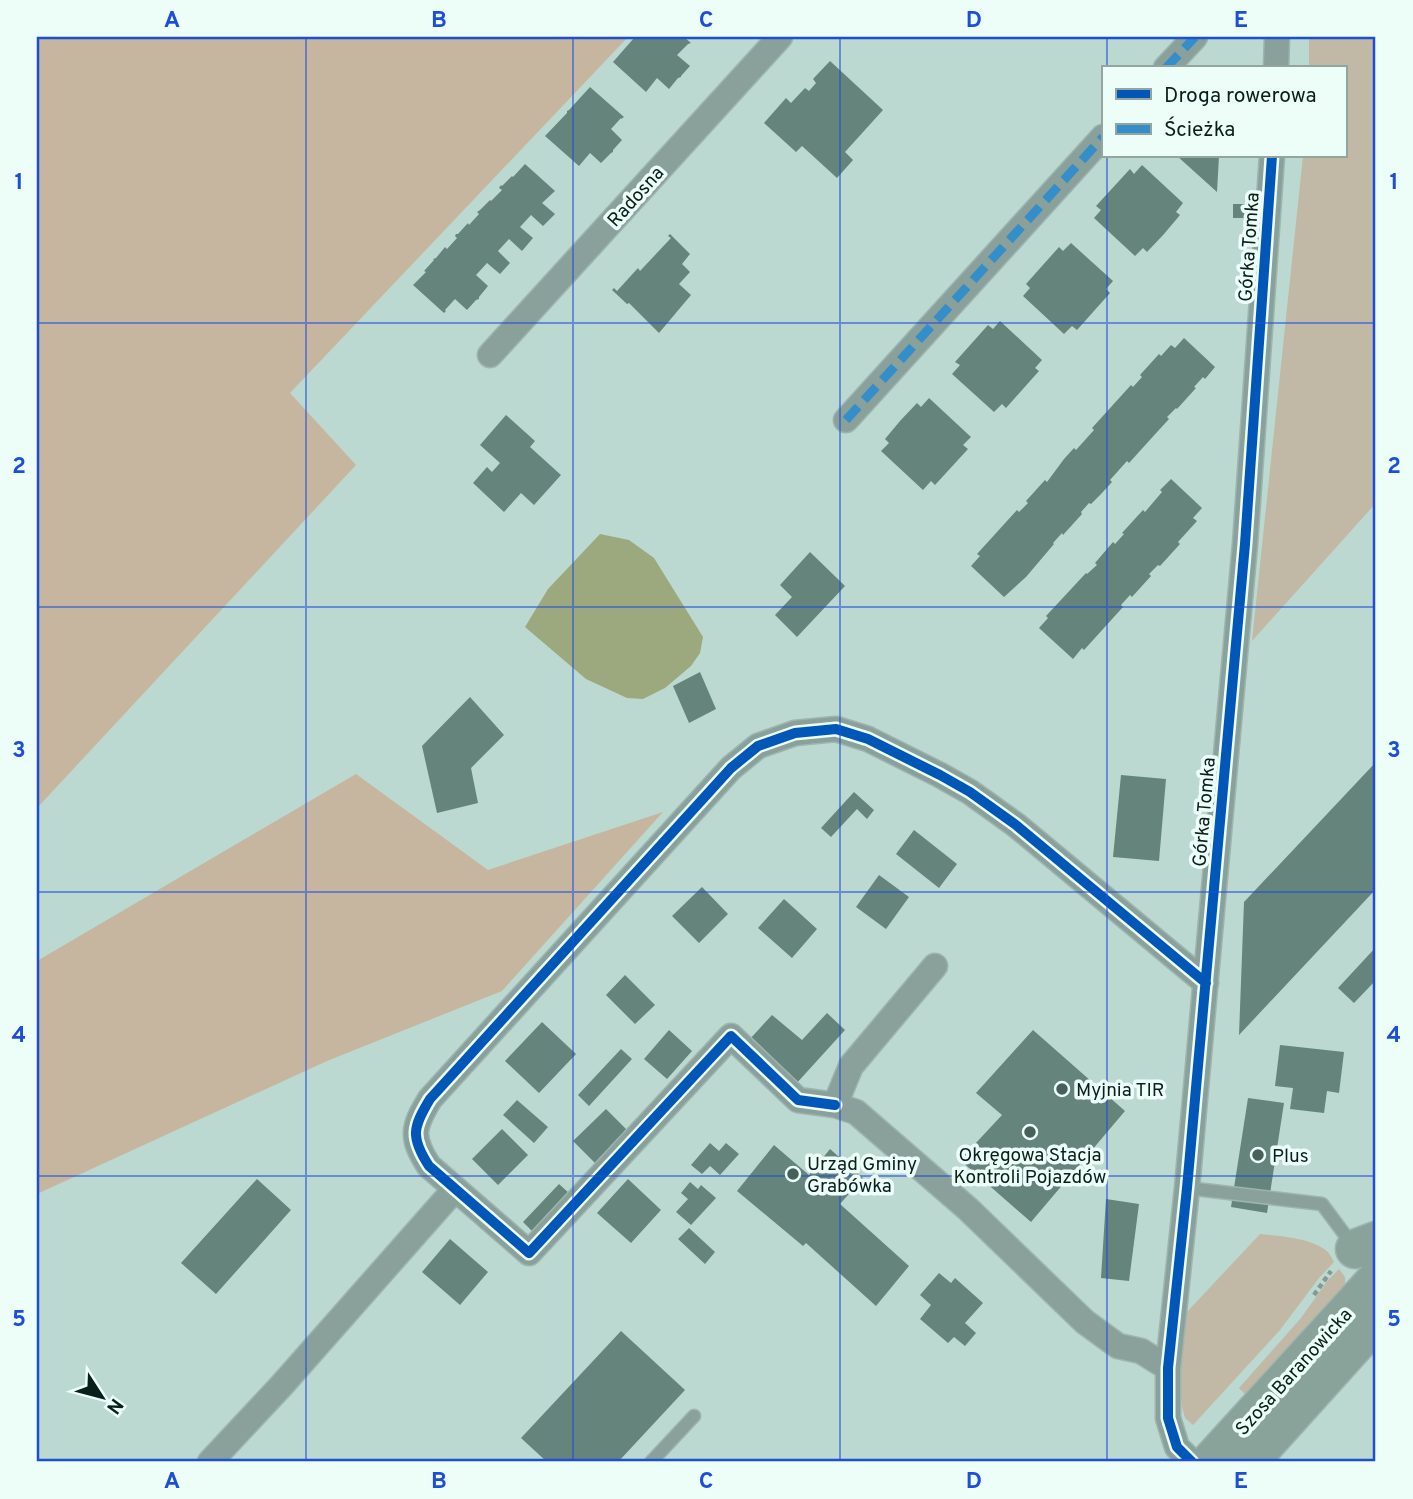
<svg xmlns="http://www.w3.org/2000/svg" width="1413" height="1499" font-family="Overpass,sans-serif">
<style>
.green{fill:#c2b8a6}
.forest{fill:#c6b69f}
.water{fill:#9ca97e}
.building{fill:#65847c}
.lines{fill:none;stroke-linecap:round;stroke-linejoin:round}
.lane-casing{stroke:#9db5ae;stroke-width:15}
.street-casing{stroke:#9db5ae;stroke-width:27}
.primary-casing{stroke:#9db5ae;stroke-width:41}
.path{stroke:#869994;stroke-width:4.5;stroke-dasharray:5 3.5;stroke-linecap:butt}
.lane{stroke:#8aa09a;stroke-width:12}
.street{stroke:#8aa09a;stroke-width:24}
.primary{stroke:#89a39b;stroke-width:38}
.quiet{stroke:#348ec9;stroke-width:9;stroke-dasharray:18 9;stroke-linecap:butt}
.cycleway-casing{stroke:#edfef8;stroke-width:15}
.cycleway{stroke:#0057b8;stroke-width:10}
.grid{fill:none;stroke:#1d4ed8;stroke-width:2;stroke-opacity:0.55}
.poi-dot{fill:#47615a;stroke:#edfef8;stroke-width:2.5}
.labels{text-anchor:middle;stroke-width:7;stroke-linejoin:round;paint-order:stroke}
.street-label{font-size:19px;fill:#09201a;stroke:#edfef8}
.poi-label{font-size:19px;fill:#09201a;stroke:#edfef8;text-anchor:start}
.neatline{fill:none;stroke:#1d4ed8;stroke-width:2.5}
.grid-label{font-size:23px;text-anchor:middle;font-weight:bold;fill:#1d4ed8}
</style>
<rect width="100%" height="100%" fill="#bbd9d0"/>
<path class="green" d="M1309,37H1376V503L1252,641L1303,156H1345V68H1309Z
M1260,1234C1279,1236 1313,1238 1328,1252C1329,1253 1333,1260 1334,1262L1319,1278L1280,1330L1193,1425L1185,1418L1182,1407L1179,1370L1185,1336V1314Z
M1339,1269L1345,1277V1293L1252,1401L1239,1388L1301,1318L1328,1280Z"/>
<path class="forest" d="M37,37H628L290,393L356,465L37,808Z
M356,774L488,870L663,812L502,991L327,1061L37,1194V961Z"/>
<path class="water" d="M600,534L629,540L654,558L703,637L700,653L691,666L665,688L643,699L627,698L586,679L525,627L548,589Z"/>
<path class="building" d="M632,37H684L691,43L688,44L677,55L690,66L681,76V77L678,78L669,89L657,78L646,92L613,62L634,38Z
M830,61L883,110L845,152L853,160L837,178L802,146L796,152L764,123L786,98L791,103L805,88L809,91L816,83L813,79Z
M590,87L624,117L621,119V118L611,129L622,140L613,150V152L611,153L601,163L590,153L579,166L545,136L567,113V111L569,110Z
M1177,156H1219L1217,192Z
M525,164L555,191L542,203L555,214L543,226L531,215L520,227L533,238L522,251L509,239L498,251L510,263L500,274L487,263L476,275L488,286L479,297V299L476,300L467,310L455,299L445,310L446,311L444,313L413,285L426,272L424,271L434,260L433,259L436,258L445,247L447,249L457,238L455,236L456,234H458L468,223L469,225L479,214L477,212L480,210L490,200L491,201L502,190L499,188L501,185L502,186L512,176L513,177Z
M1142,165L1183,203L1176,212L1180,215L1164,234L1147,252L1143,248L1135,256L1094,218L1101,210L1096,206L1130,169L1134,174Z
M1233,204H1245V218H1233Z
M670,234L690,254L682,264L690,272L679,284L691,295L659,333L629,303L627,304L612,290L614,288L617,291L638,268L640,271L671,238L668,236Z
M1071,243L1113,281L1106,289L1110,293L1077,330L1072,326L1064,334L1023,296L1030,288L1026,284L1042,266L1059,247L1063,251Z
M1000,321L1042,360L1035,368L1039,371L1006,408L1002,404L994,412L952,374L960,365L955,362L988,325L993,329Z
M1184,338L1215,367L1205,379L1203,377L1194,387L1196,388L1177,409L1176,408L1167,417L1169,419L1158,431L1129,463L1127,461L1110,480L1112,482L1102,493L1091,504L1089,503L1081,512L1082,514L1063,535L1062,533L1053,543L1054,544L1026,577L1004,597L971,566L980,556L977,554L1017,510L1019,512L1028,503L1026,501L1045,480L1047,482L1064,459L1074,448L1076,450L1094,430L1092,428L1131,385L1133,387L1142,377L1140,375L1159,354L1161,356L1171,345L1175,348Z
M929,398L971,437L963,445L968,449L935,485L931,481L923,490L881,451L889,443L885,439L900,421L917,403L921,407Z
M506,415L535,441L530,447L561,475L534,505L521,493L504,512L473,483L487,467L492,472L500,463L480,445Z
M1171,479L1202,508L1193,518L1197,521L1178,542L1180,544L1160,566L1158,565L1149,574L1151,576L1132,597L1130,595L1121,605L1123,607L1084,650L1082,648L1073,659L1039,628L1048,618L1046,616L1086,573L1087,574L1097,565L1095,563L1113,542L1115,544L1124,534L1122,533L1143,510L1145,512L1162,492L1160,490Z
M810,552L845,586L797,637L775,615L792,597L780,585Z
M700,672L716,709L689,723L673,686Z
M470,697L504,735L471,768L478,803L437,813L422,746Z
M1376,762V889L1239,1035L1244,902Z
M1121,775L1166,779L1159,861L1113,857Z
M854,792L874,810L867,819L857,809L831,837L821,828Z
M914,830L957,864L939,888L896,854Z
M879,875L909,897L886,929L856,907Z
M702,887L728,914L699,943L672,916Z
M784,899L817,929L792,958L758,928Z
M1376,947V980L1354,1003L1338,988Z
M625,975L655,1005L635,1024L606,995Z
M827,1013L845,1030L795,1085L748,1041L772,1015L802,1040Z
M542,1022L576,1054L539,1093L505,1061Z
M669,1030L692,1051L667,1079L644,1059Z
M1033,1030L1125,1111L1031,1222L960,1160L1002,1115L976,1093Z
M1280,1045L1344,1052L1339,1093L1327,1091L1324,1113L1290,1109L1293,1088L1275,1086Z
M621,1049L632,1059L589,1106L578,1095Z
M1248,1098L1284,1103L1267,1213L1231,1207Z
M517,1100L548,1127L534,1143L503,1115Z
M606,1109L627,1130L595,1163L573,1141Z
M502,1129L528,1155L498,1185L472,1159Z
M710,1143L719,1151L726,1143L739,1154L720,1175L710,1166L702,1174L691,1165Z
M774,1145L809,1175L830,1149L863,1178L840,1204L909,1266L876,1306L806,1243L803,1246L737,1191Z
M257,1179L291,1210L216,1294L181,1263Z
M628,1179L661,1210L631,1243L597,1213Z
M690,1182L698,1189L701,1185L716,1198L691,1225L676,1212L688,1199L681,1193Z
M559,1184L570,1194L534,1233L523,1222Z
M1106,1199L1139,1204L1129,1281L1101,1278Z
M689,1228L715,1252L705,1264L678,1239Z
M450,1239L488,1272L460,1305L422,1272Z
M939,1273L951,1283L955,1278L983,1303L965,1323L976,1333L965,1346L954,1337L948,1343L920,1319L931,1305L920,1295Z
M621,1331L685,1390L618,1462H547L521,1438Z"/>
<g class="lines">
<defs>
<path id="lane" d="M1187,1188L1322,1204L1354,1247
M651,1462L694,1416"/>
<path id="street" d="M1166,68L1195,37
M1276,68L1277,37
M490,355L780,37
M846,420L1103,137
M935,966L851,1066L835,1105L856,1112L968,1209L1085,1322L1118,1346L1141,1351L1168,1368
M835,1105L798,1100L731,1036L529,1253L429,1166C410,1137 413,1127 430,1099L731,768L758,746L795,733L836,729L868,739L940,775L970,792L1016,825L1206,983
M210,1462L282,1385L455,1189
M1192,1462L1177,1447L1168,1418V1368L1187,1188L1245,544L1272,156"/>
<path id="primary" d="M1355,1249L1376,1241
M1210,1462L1376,1280
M1249,1462L1376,1321"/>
</defs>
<use href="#lane" class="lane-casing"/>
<use href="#street" class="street-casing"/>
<use href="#primary" class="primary-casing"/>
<path class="path" d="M1314,1295L1331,1271"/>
<use href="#lane" class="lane"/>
<use href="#street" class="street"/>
<use href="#primary" class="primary"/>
<path class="quiet" d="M1166,68L1195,37
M846,420L1103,137"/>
<defs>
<path id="cycleway" d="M835,1105L798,1100L731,1036L529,1253L429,1166C410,1137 413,1127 430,1099L731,768L758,746L795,733L836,729L868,739L940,775L970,792L1016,825L1206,983
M1192,1462L1177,1447L1168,1418V1368L1187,1188L1245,544L1272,156"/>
</defs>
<use href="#cycleway" class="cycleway-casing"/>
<use href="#cycleway" class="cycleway"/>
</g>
<path class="grid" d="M306,37V1462M573,37V1462M840,37V1462M1107,37V68M1107,156V1462M37,323H1376M37,607H1376M37,892H1376M37,1176H1376"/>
<g class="poi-dot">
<circle cx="1062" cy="1089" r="7"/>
<circle cx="1030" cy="1132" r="7"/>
<circle cx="1258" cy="1155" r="7"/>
<circle cx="793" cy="1174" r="7"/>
</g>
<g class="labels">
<g class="street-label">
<text transform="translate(635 196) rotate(-48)" y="7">Radosna</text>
<text transform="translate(1248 247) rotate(-86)" y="7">Górka Tomka</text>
<text transform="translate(1203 812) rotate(-85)" y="7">Górka Tomka</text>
<text transform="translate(1293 1371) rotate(-48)" y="7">Szosa Baranowicka</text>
</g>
<g class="poi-label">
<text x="1076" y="1096">Myjnia TIR</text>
<text x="1030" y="1161" text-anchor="middle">Okręgowa Stacja<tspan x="1030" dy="22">Kontroli Pojazdów</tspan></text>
<text x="1272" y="1162">Plus</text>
<text x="807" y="1170">Urząd Gminy<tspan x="807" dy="22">Grabówka</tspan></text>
</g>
</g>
<rect width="1413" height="1499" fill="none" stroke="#edfef8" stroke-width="77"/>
<rect x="1102" y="66" width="245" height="91" fill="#edfef8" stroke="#92a59f" stroke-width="2"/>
<rect x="1116" y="89" width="35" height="10" fill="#0057b8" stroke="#92a59f" stroke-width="2"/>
<text x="1164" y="102" font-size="21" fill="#09201a">Droga rowerowa</text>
<rect x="1116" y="124" width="35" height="10" fill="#348ec9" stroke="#92a59f" stroke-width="2"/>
<text x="1164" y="136" font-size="21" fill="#09201a">Ścieżka</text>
<g transform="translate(102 1397) rotate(126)" stroke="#edfef8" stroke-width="5" paint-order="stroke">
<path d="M0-5L12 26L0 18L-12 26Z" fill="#09201a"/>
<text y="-10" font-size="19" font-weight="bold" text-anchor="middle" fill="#09201a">N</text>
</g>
<rect x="38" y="38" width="1336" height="1422" class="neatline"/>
<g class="grid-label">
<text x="172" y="27">A</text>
<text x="439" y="27">B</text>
<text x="706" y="27">C</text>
<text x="974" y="27">D</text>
<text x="1241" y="27">E</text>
<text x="19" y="189">1</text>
<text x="1394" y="189">1</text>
<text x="19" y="473">2</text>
<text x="1394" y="473">2</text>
<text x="19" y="757">3</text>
<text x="1394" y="757">3</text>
<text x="19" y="1042">4</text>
<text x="1394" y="1042">4</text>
<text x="19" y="1326">5</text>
<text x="1394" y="1326">5</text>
<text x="172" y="1488">A</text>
<text x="439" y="1488">B</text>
<text x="706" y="1488">C</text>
<text x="974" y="1488">D</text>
<text x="1241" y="1488">E</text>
</g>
</svg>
